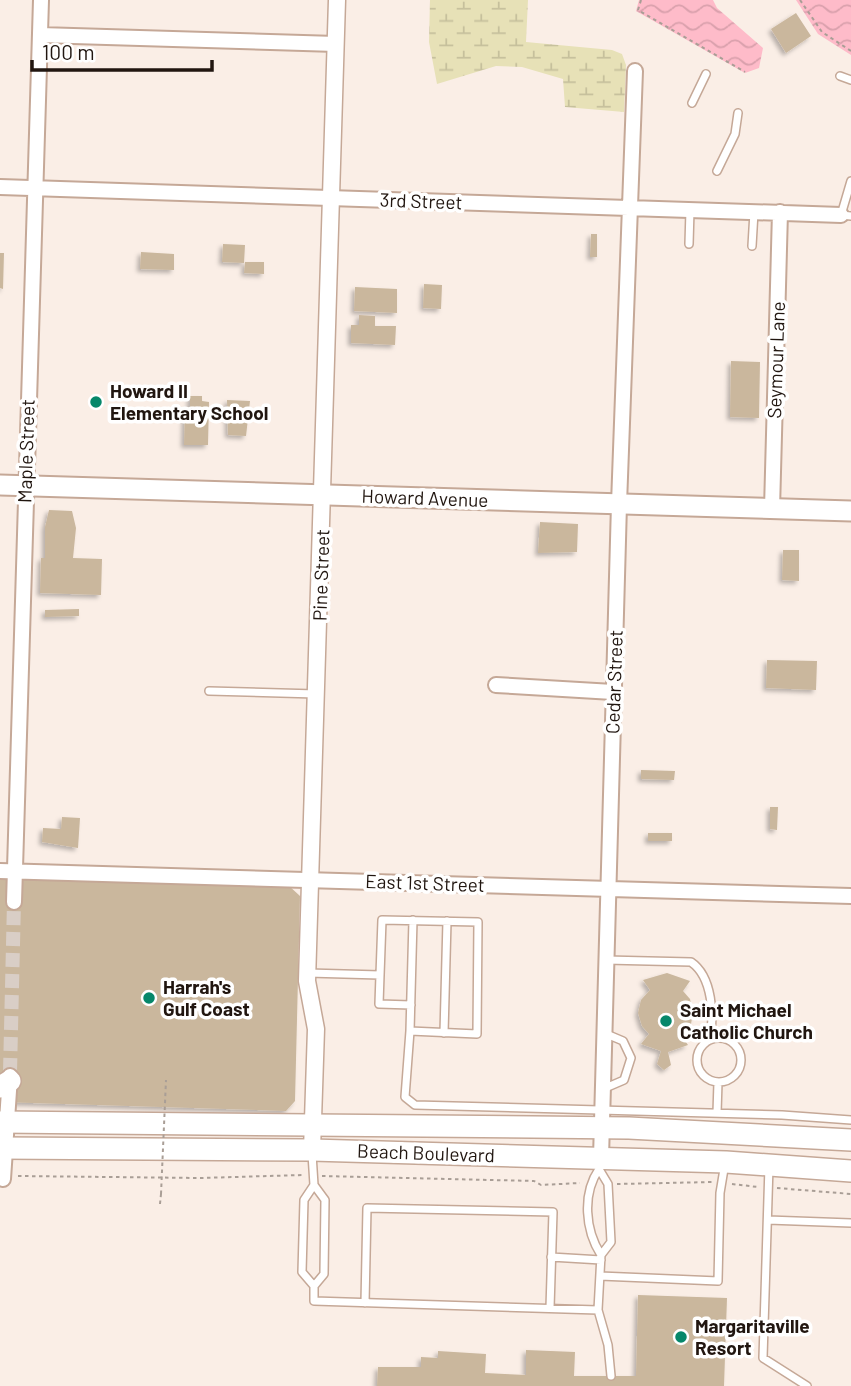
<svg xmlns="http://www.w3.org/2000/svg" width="851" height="1386" font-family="Barlow,sans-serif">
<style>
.wetland{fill:url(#wetland-marsh)}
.water{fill:url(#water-waves)}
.building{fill:#cab79d;filter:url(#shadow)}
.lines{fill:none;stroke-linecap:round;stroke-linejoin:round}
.minor-tunnel{stroke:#d9cec6;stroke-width:14;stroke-dasharray:14 7;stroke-linecap:butt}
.service-casing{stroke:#c5a897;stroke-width:10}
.minor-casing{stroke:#c5a897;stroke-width:18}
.tertiary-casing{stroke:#c5a897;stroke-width:19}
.secondary-casing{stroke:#c5a897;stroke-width:23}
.primary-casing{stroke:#c5a897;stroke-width:24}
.path{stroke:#a99e96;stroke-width:2;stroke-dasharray:3.5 3.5;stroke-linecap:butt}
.service{stroke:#fff;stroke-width:7}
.minor{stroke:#fff;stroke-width:14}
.tertiary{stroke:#fff;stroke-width:16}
.secondary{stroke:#fff;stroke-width:19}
.primary{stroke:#fff;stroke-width:21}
.path-bridge{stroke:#a99e96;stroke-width:2;stroke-dasharray:3.5 3.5;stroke-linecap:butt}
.poi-dot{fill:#06876a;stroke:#fff;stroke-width:2.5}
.labels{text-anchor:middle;stroke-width:7;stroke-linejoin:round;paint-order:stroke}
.street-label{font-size:19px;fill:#211610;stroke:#fff}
.poi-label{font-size:19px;font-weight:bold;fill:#211610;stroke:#fff;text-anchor:start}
</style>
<defs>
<pattern id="wetland-marsh" width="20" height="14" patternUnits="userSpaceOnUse" patternTransform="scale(1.75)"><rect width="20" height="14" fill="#e7e1b7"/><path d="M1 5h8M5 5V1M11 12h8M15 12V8" fill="none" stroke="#c6c09c"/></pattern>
<pattern id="water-waves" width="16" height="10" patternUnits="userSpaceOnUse" patternTransform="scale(1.75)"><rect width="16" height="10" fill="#febbc9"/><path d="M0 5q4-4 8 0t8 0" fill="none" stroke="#d9a0ac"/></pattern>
<filter id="shadow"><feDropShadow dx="-3" dy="3" stdDeviation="2" flood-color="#0004"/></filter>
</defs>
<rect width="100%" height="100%" fill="#faeee6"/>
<path class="wetland" d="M430,0H528L526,42L612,50L622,54L626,65L624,112L565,107L563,79L522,67L496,66L437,84L429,42Z"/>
<path class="water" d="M639,0H713L717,8L763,48L759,68L745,73L636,11Z
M796,0H851V55L818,34Z"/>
<path class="building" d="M796,13L811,36L786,53L771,29Z
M591,234H597V257H590Z
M223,244L245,245L244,263L222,262Z
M141,252L174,254V270L140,269Z
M0,253H4L3,289L0,288Z
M245,262H264V274L244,273Z
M424,284L442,285L441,309L423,308Z
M355,287L397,289V313L354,311Z
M359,315L375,316V326H396L395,345L351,343V325H359Z
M731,361L760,362L759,418L730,417Z
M190,396H202V401L209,402L208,445H184L185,408L190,407Z
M227,400L250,401L246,436L228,435Z
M49,510L72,511L76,528L73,558L102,559L101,595L40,593L41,558H45V527Z
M540,522L578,524L577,552L538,553Z
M783,550H799V581L782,580Z
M79,609V616L45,617V610Z
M767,660L817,661L816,690L766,688Z
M641,770L675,771L674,780L641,779Z
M770,807H778L777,830L770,829Z
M62,817L80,818L78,848L42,842L43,828L61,829Z
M648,833H672V841H648Z
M0,877L288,885L300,896L295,1101L286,1111L0,1102Z
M667,973L690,981L683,991L690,999L693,1012L691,1024L681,1035L688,1045L668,1052L671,1065L664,1070L657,1064L661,1051L641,1044L649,1034L642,1026L638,1013L641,1000L650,990L643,980Z
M638,1295L727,1298L724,1386H377L378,1367H421V1357L438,1358V1351L486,1354L485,1373L526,1375V1350L575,1352L574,1376H636Z"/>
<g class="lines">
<path class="minor-tunnel" d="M10,1072L14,902"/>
<defs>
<path id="service" d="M840,76L851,80
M692,103L706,74
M717,171L735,134L738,113
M851,181L841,215L851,216
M689,244L690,210
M752,246L754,212
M209,691L316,694
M606,960L691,962C713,977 714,1016 710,1040
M308,973L380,975L382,920L478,922L477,1034L410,1031L405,1097L415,1105L782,1115L851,1120
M380,975L379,1004L411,1005
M410,1031L413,920
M444,1033L447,921
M697 1060a22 22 0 1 1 44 0a22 22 0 1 1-44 0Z
M603,1089L624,1080L631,1058L623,1041L604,1033
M717,1113L718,1082
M312,1154L314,1185L325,1200L324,1274L314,1286V1301L598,1310L601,1255L611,1242L608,1184L599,1169C582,1194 585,1230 601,1255
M769,1166L763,1358L807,1386
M768,1220L851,1223
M551,1257L601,1260
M600,1276L718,1281L720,1193L725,1163
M314,1286L302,1272L304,1200L314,1185
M365,1303L367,1208L553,1212L550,1308
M598,1310L608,1345L611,1376"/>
<path id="minor" d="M40,35L336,44
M0,187L841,215
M772,509L780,212
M496,685L613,692
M0,871L851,896
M14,902L41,0
M601,1158L619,504L635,71
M3,1179L10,1076"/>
<path id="tertiary" d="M312,1150L316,1029L307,981L337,0"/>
<path id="secondary" d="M0,485L851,511"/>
<path id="primary" d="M0,1087L10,1081
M0,1122L629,1128L851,1140
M0,1148L312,1150L726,1162L851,1171"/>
</defs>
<use href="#service" class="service-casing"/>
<use href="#minor" class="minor-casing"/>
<use href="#tertiary" class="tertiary-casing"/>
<use href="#secondary" class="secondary-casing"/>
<use href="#primary" class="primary-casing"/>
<path class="path" d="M641,0L638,10L745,72
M800,0L822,32L851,51
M18,1176L200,1178L303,1175
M322,1176L534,1181L541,1185L580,1183
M617,1184L713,1182
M732,1184L758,1187
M777,1188L851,1194
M160,1204L161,1194"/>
<use href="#service" class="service"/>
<use href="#minor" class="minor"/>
<use href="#tertiary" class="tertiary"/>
<use href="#secondary" class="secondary"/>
<use href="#primary" class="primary"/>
<path class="path-bridge" d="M161,1194L166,1080"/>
</g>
<g class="poi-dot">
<circle cx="96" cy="402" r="7"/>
<circle cx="149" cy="998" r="7"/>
<circle cx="666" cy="1021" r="7"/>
<circle cx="681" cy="1337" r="7"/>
</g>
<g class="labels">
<g class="street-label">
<text transform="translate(421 201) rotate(2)" y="7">3rd Street</text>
<text transform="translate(776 360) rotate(-88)" y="7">Seymour Lane</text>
<text transform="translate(26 451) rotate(-88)" y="7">Maple Street</text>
<text transform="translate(425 498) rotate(2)" y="7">Howard Avenue</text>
<text transform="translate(321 575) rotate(-88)" y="7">Pine Street</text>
<text transform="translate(614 682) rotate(-88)" y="7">Cedar Street</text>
<text transform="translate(425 883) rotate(2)" y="7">East 1st Street</text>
<text transform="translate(426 1153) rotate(2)" y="7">Beach Boulevard</text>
</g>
<g class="poi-label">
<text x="110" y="398">Howard II<tspan x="110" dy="22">Elementary School</tspan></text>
<text x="163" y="994">Harrah's<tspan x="163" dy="22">Gulf Coast</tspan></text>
<text x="680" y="1017">Saint Michael<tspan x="680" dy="22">Catholic Church</tspan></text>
<text x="695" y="1333">Margaritaville<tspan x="695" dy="22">Resort</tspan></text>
</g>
</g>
<path d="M32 60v10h180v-10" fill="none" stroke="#211610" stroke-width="3.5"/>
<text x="42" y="60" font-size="21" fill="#211610" stroke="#ffffff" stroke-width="5" paint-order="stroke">100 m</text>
</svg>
